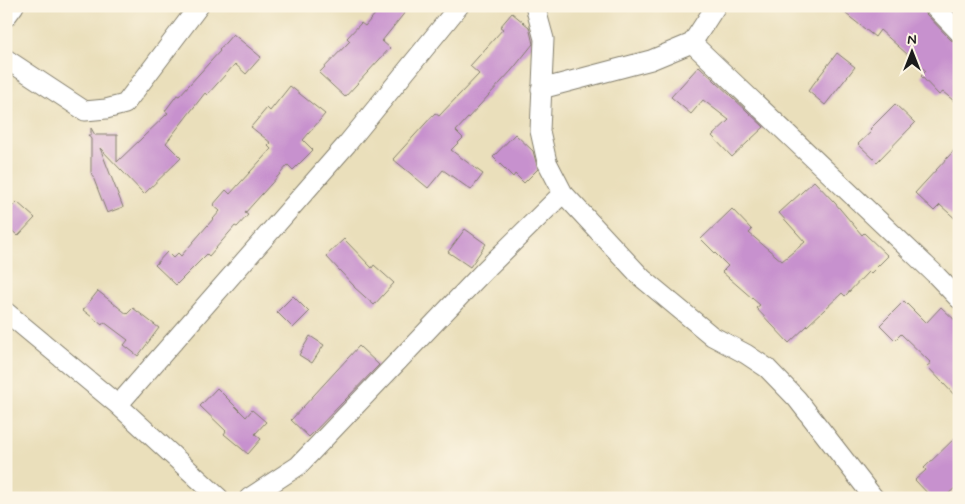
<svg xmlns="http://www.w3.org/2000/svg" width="965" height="504" font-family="Mynerve,sans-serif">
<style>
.building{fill:#c791ce}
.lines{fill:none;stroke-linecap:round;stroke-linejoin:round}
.street-casing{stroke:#837e6c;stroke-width:21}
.street{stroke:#fff;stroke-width:19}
</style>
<rect width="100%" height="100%" fill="#fcf5e5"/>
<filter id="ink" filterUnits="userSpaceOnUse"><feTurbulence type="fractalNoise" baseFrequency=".02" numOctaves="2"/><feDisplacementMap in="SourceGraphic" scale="10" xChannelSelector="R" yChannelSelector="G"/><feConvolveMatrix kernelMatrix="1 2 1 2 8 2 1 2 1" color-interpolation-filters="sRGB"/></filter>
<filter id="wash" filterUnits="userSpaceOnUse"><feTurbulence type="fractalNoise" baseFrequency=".0096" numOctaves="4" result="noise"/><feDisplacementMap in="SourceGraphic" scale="20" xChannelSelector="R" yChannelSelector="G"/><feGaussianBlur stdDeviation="1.12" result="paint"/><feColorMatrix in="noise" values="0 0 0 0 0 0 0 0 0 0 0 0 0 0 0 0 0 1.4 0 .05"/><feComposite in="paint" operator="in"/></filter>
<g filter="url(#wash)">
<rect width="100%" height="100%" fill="#eadfbb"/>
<g id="blocks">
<path class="building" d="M382,6H410L382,41L390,48L345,97L319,73L350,41L347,38L361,23L365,26Z
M836,6H923L926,14L951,40L959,43V105L943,92L939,95L921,76L926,71L880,30L875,37Z
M512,13L529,27L533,44L512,70L456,131L463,138L451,150L483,174L471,190L443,170L428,188L393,159L435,113L439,116L479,74L470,66L503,29L500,27Z
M233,34L261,57L246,74L235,64L207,95L205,93L166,143L181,158L144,194L100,148L123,207L107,213L91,172V139L88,135H91V128L95,135H117V162L168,113L165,111L177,95L179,96L220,51L219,50Z
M837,53L855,67L825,105L808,91Z
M699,66L764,127L732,157L712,136L729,120L703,100L691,114L671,97Z
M290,86L325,114L303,140L313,150L293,170L288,165L245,213L248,215L237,227L235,226L209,256L207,254L176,285L155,265L167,252L173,258L178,253L181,256L220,211L213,205L226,190L230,194L271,149L268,146L271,143L251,127L267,108L270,111Z
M895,104L915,123L877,162L858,144L872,131L870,129Z
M515,134L533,151L538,169L524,183L515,174L513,177L493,157Z
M959,145V222L940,205L934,211L915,193Z
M814,181L835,203L862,235L864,233L888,256L870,274L868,272L845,296L842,293L789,343L756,308L760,305L722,272L728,266L701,239L732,209L752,230L749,233L782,261L805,242L779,213Z
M17,202L35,218L18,236L6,225V213Z
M465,229L486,244L470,267L448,252Z
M344,239L372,268L374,265L394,283L374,305L354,287V286L326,256Z
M98,291L127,314L133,308L159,328L138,356L124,345L128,340L104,322L102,325L83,310Z
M293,296L309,312L293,328L277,312Z
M904,301L926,323L941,307L959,324V400L927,366L931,363L901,334L895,340L880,325Z
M310,336L324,345L312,363L299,355Z
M359,346L379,365L309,437L291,420Z
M217,388L246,417L252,410L266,422L255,434L261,439L248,454L224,434L226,431L200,406Z
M959,434V484L944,498H932L915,480L926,470L924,468Z"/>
</g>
</g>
<g filter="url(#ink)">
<use href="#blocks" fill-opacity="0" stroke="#837e6c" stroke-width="1"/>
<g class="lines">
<defs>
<path id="street" d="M535,6L544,39L540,131L547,162L563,193L642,278L712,336L746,354L767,368L797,399L874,498
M934,6L959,32
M6,17L14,6
M692,43L935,274L959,299
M6,59L85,111L106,109L125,104L199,6
M541,89L651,60L692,43L716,6
M6,312L118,405L347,144L459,6
M118,405L219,498
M249,498L298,466L485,270L563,193"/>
</defs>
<use href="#street" class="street-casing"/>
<use href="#street" class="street"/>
</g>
</g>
<rect width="965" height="504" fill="none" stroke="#fcf5e5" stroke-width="25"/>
<g transform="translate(912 52)" stroke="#fcf5e5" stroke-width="4" paint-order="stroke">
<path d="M0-4L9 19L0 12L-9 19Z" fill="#1c1c1c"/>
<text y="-8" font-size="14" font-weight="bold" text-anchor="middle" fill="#1c1c1c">N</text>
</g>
</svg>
